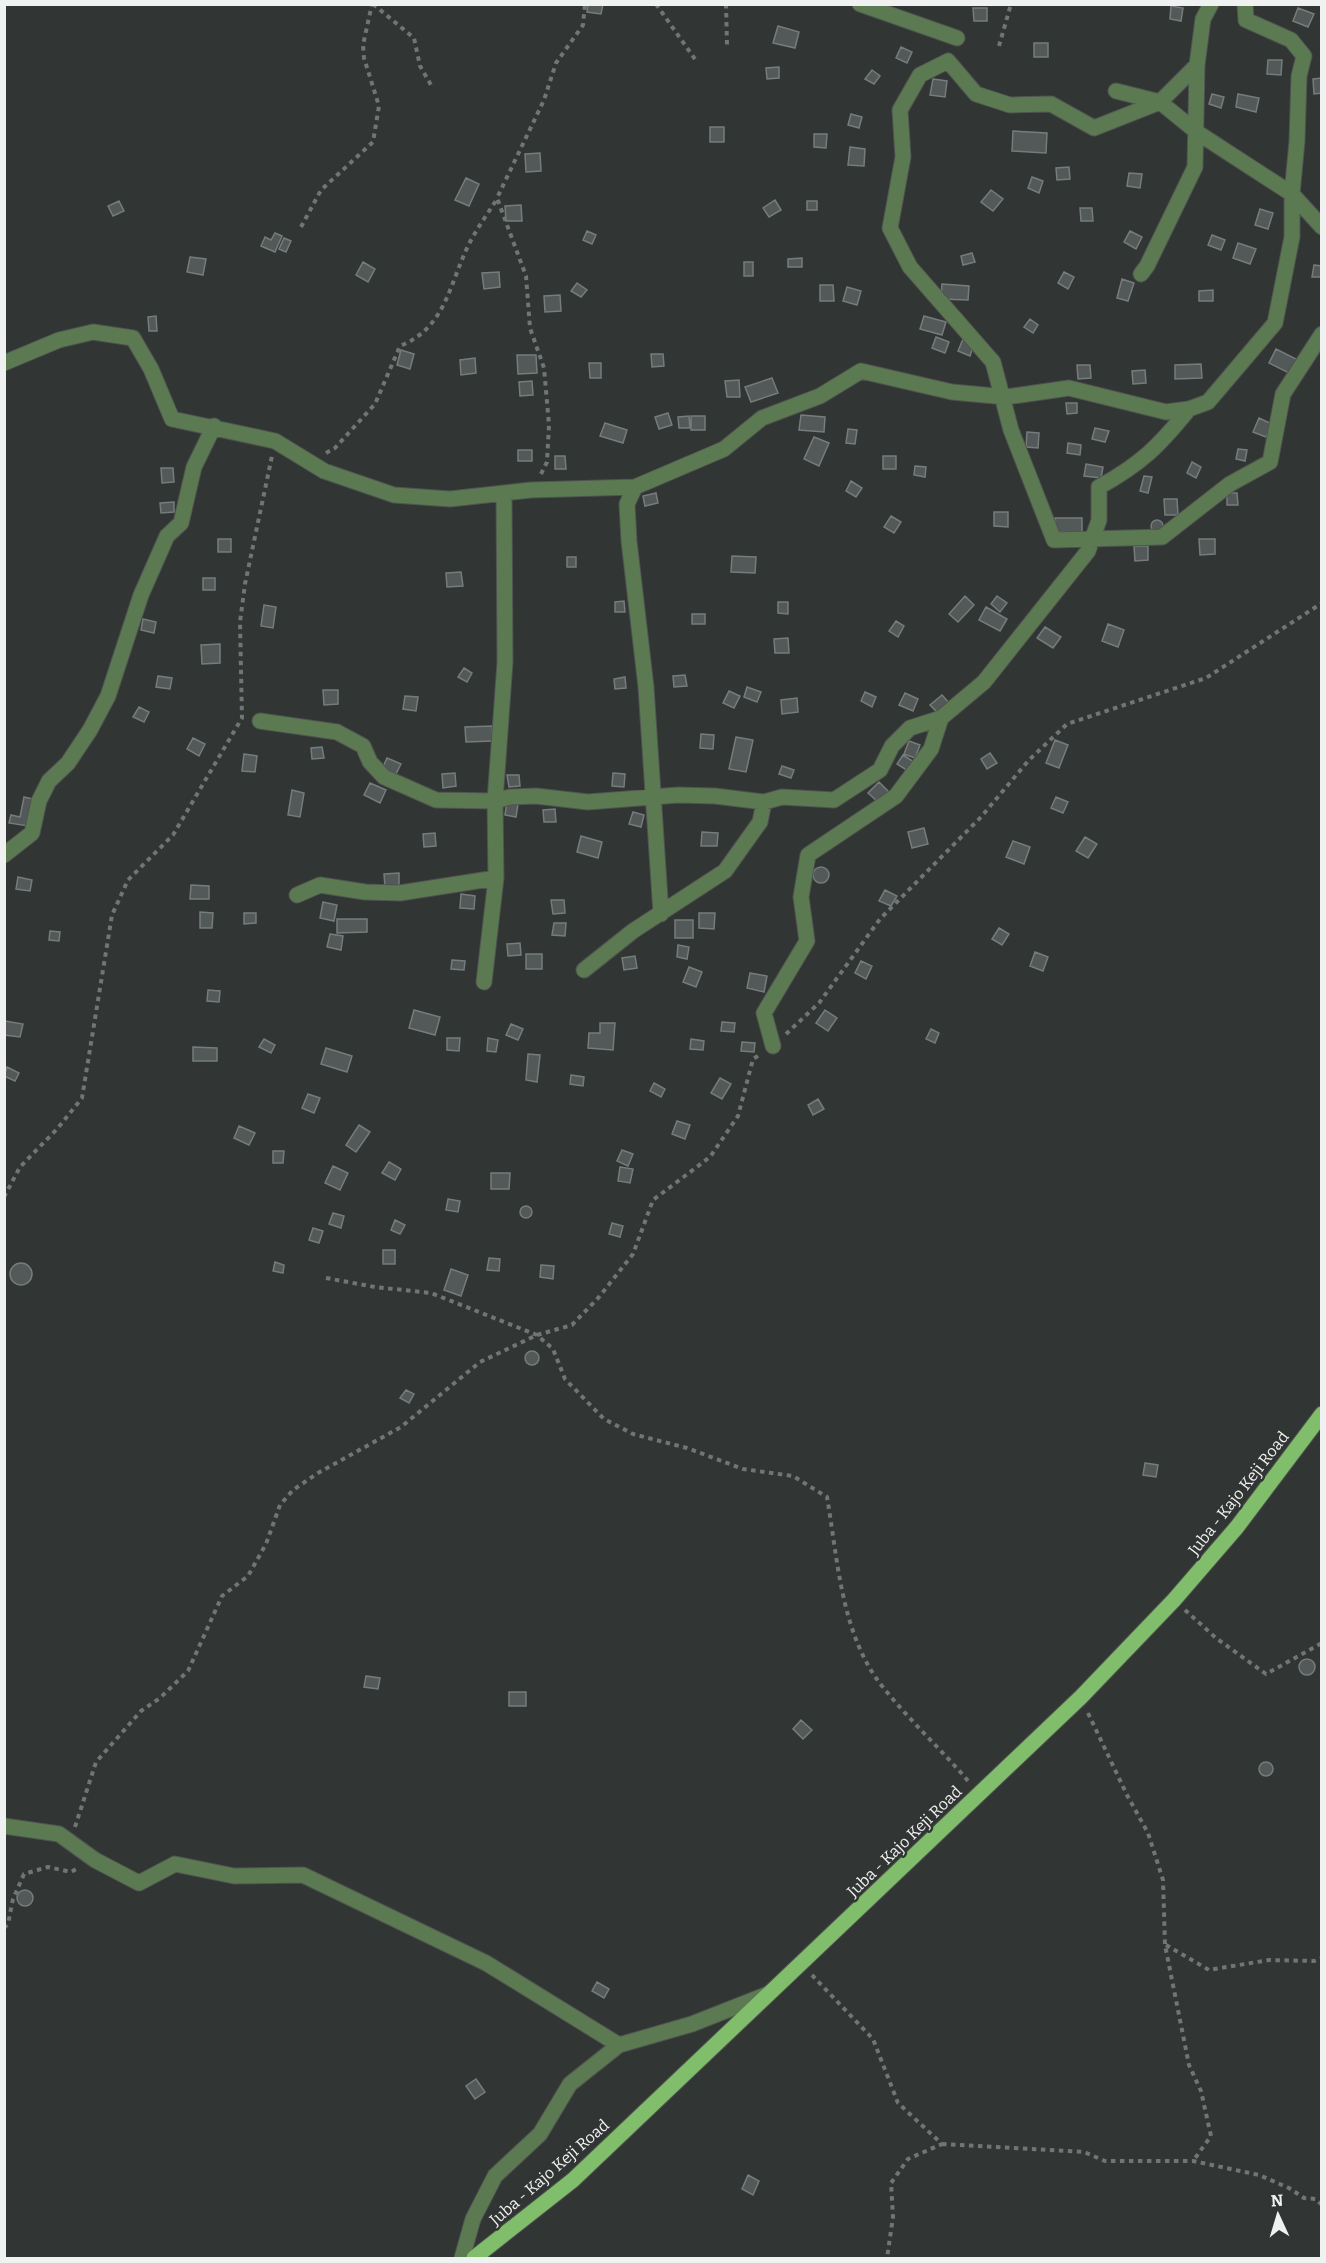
<svg xmlns="http://www.w3.org/2000/svg" width="1326" height="2263" font-family="Bitter,serif">
<style>
.building{fill:#535858;stroke:#767c7c;stroke-width:1.5}
.lines{fill:none;stroke-linecap:round;stroke-linejoin:round}
.minor-casing{stroke:#4f5351;stroke-width:17}
.major-casing{stroke:#4f5351;stroke-width:17}
.path{stroke:#717573;stroke-width:4;stroke-dasharray:4.5 4.5;stroke-linecap:butt}
.minor{stroke:#5c7a52;stroke-width:15}
.major{stroke:#81be6b;stroke-width:15}
.labels{text-anchor:middle;stroke-width:5;stroke-linejoin:round;paint-order:stroke}
.street-label{font-size:16px;fill:#eff2f0;stroke:#313533}
</style>
<rect width="100%" height="100%" fill="#313533"/>
<path class="building" d="M588,4H603L601,14L587,12Z
M1171,6L1183,8L1181,21L1170,19Z
M973,8H987V21H974Z
M1298,8L1314,14L1308,27L1293,21Z
M778,26L799,32L795,48L773,43Z
M1034,43H1048V57H1034Z
M901,47L912,52L907,63L896,58Z
M1268,60H1282L1281,75L1267,74Z
M779,67V78L767,79L766,68Z
M872,70L880,76L874,84L865,79Z
M1322,78V93L1314,94L1313,79Z
M933,79L947,81L945,97L930,95Z
M1212,94L1224,97L1221,108L1209,104Z
M1238,94L1259,98L1256,112L1236,107Z
M851,114L862,117L859,128L848,125Z
M710,127H724V142H710Z
M1013,131L1047,133L1046,153L1012,151Z
M814,134H827L826,148L814,147Z
M850,147L865,149L864,166L848,165Z
M540,153L541,171L526,172L525,154Z
M1069,167L1070,179L1057,180L1056,168Z
M1129,173L1142,174L1140,188L1127,186Z
M1032,177L1043,181L1039,193L1028,188Z
M466,178L479,184L469,206L455,200Z
M991,190L1003,199L993,211L981,202Z
M775,200L781,210L769,217L763,208Z
M119,201L124,211L113,216L108,206Z
M807,201H817V210H807Z
M521,205L522,221H506L505,206Z
M1080,208H1092L1093,221H1081Z
M1260,209L1273,213L1268,229L1255,225Z
M587,231L596,235L592,244L583,240Z
M1130,231L1142,237L1136,249L1124,242Z
M275,233L282,236L275,252L261,246L265,237L271,240Z
M1212,235L1225,240L1221,250L1208,245Z
M284,238L291,241L286,252L279,249Z
M1238,243L1256,249L1250,264L1233,258Z
M972,253L975,262L963,265L961,256Z
M190,257L206,259L203,275L187,272Z
M802,258V267H788V259Z
M363,262L375,269L368,282L356,275Z
M744,262H753V276H744Z
M1314,265L1322,266V277H1312Z
M499,272L500,287L484,289L482,273Z
M1064,272L1074,277L1068,289L1058,283Z
M1122,279L1134,283L1128,301L1117,298Z
M577,283L587,290L581,297L571,291Z
M942,284L969,286L968,300L941,299Z
M820,285H833L834,301H820Z
M847,287L861,291L857,305L843,301Z
M1213,290V301H1199V291Z
M560,295L561,311L545,312L544,296Z
M156,316L157,331H149L148,317Z
M924,316L946,322L942,335L920,329Z
M1030,319L1038,325L1033,333L1024,327Z
M936,337L949,342L945,353L932,348Z
M963,339L974,344L970,356L958,351Z
M1276,349L1300,361L1293,375L1269,363Z
M401,350L414,354L410,369L397,365Z
M651,354H663L664,366L652,367Z
M517,355H536L537,373L518,374Z
M475,358L476,373L461,375L460,360Z
M589,363H601V378H590Z
M1201,364L1202,378L1175,379V365Z
M1077,365H1090L1091,378L1078,379Z
M1145,370L1146,383L1133,384L1132,371Z
M772,378L778,393L751,402L745,387Z
M739,380L740,397H727L725,381Z
M532,381L533,395L520,396L519,382Z
M1066,403H1077V413L1067,414Z
M668,413L672,425L659,429L655,417Z
M801,415L825,417L824,432L799,430Z
M689,416L690,428H679L678,417Z
M691,416H705V430H691Z
M1259,418L1272,424L1266,437L1253,432Z
M605,423L627,430L623,443L600,436Z
M1095,428L1109,431L1105,442L1092,439Z
M848,429L857,430L855,444L846,443Z
M1027,432L1039,433L1038,448L1026,447Z
M814,437L829,443L819,466L804,459Z
M1068,443L1081,445L1080,455L1067,453Z
M1238,449L1247,450L1245,461L1236,459Z
M518,450H532V461H518Z
M555,456H565L566,469H555Z
M883,456H896V469H883Z
M1192,462L1201,467L1196,478L1187,473Z
M1086,464L1103,467L1101,478L1084,476Z
M915,466L926,467L925,477L914,475Z
M161,468H173L174,482L162,483Z
M1144,476L1152,477L1148,493L1140,491Z
M851,481L862,488L856,497L846,491Z
M656,493L658,503L645,506L643,496Z
M1227,493H1237L1238,505H1227Z
M1164,499H1177L1178,515H1165Z
M174,502V512L161,513L160,503Z
M994,512H1008V527L994,526Z
M891,516L901,522L894,533L884,527Z
M1055,518H1082V532H1055Z
M1151 526a6 6 0 1 1 12 0a6 6 0 1 1-12 0Z
M218,539H231V552H218Z
M1199,539H1215V554L1200,555Z
M1134,546H1148V560L1135,561Z
M732,556L756,557L755,573L731,572Z
M567,557H576V567H567Z
M461,572L463,586L447,587L446,573Z
M203,578H215V590H203Z
M965,596L974,605L958,622L949,614Z
M997,596L1007,603L1000,612L991,604Z
M624,601L625,612H615V602Z
M778,602H788V614L778,613Z
M264,605L276,607L273,628L261,626Z
M986,607L1007,619L1000,631L979,620Z
M692,614H705V624H692Z
M143,619L156,622L154,633L141,630Z
M896,621L904,626L898,637L889,631Z
M1108,624L1124,630L1118,647L1102,641Z
M1045,627L1061,637L1053,648L1037,638Z
M788,638L789,653H775L774,639Z
M220,644V663L202,664L201,645Z
M464,668L472,673L467,682L458,677Z
M685,675L687,686L674,687L673,676Z
M158,676L172,678L170,689L156,687Z
M625,677L626,688L615,689L614,679Z
M747,687L761,692L757,702L744,697Z
M323,690H338V704L324,705Z
M729,691L740,696L734,708L723,703Z
M865,692L876,697L872,707L861,701Z
M905,693L918,699L913,711L899,705Z
M942,695L950,704L939,714L930,705Z
M405,696L418,697L416,711L403,709Z
M797,698L798,712L782,714L781,700Z
M139,707L149,712L144,722L133,717Z
M492,726L493,741L466,742L465,727Z
M701,734L714,735L713,749L700,748Z
M736,737L753,740L746,772L729,769Z
M193,738L205,744L199,756L187,749Z
M1055,740L1068,745L1059,768L1046,763Z
M909,741L920,745L915,758L904,754Z
M322,747L324,758L312,759L311,748Z
M990,753L997,763L987,769L981,759Z
M244,754L257,756L255,772L242,771Z
M903,755L914,762L908,771L897,764Z
M387,758L401,764L396,774L382,769Z
M782,766L794,770L791,778L779,774Z
M455,773L456,786L443,788L442,774Z
M613,773L625,774L624,787L612,786Z
M507,775H519L520,786L509,787Z
M879,782L889,792L878,802L868,793Z
M370,783L386,790L380,803L364,795Z
M292,790L304,793L300,817L288,815Z
M24,797L33,799L28,826L9,823L11,815L20,817Z
M1056,797L1068,802L1063,813L1051,808Z
M507,802L518,804L516,817L505,815Z
M555,809L556,822H544L543,810Z
M633,812L644,815L641,827L629,824Z
M924,828L928,844L912,848L908,832Z
M702,832L718,833L717,846H701Z
M435,833L436,846L424,847L423,834Z
M581,836L602,842L598,858L577,852Z
M1085,837L1097,844L1088,858L1076,851Z
M1013,841L1030,847L1024,864L1006,857Z
M813 875a8 8 0 1 1 16 0a8 8 0 1 1-16 0Z
M399,873V887H385L384,874Z
M18,877L32,880L30,891L16,889Z
M191,885L209,886V899H190Z
M885,890L897,896L891,906L879,901Z
M461,894L475,896L474,909L460,908Z
M551,900H564L565,913L553,914Z
M323,902L337,905L334,921L320,918Z
M200,912L213,913L212,928H200Z
M244,913H256V923L244,924Z
M699,913H715L714,929L699,928Z
M337,919H367V932L337,933Z
M675,920H693V938H675Z
M554,923H566L565,936L552,935Z
M999,928L1009,934L1002,945L992,939Z
M50,931L60,932L59,941L49,940Z
M330,934L343,936L341,950L327,947Z
M520,943L521,955L508,956L507,944Z
M678,945L689,947L687,959L677,957Z
M1035,952L1048,957L1043,971L1030,966Z
M526,954H542V969H526Z
M635,956L637,968L624,970L622,958Z
M452,960L465,961L464,970L451,969Z
M861,961L872,966L866,979L855,973Z
M689,967L702,972L696,987L683,982Z
M750,973L767,976L764,992L747,988Z
M208,990L220,991L219,1002L207,1001Z
M414,1010L440,1017L435,1035L409,1028Z
M825,1010L837,1018L828,1031L816,1023Z
M5,1021L23,1024L20,1037L4,1035Z
M722,1022L735,1023L734,1032L721,1031Z
M600,1023H615L613,1050L588,1048L589,1033H600Z
M511,1024L523,1029L518,1040L506,1035Z
M931,1029L939,1033L935,1043L926,1039Z
M447,1038H460L459,1051L447,1050Z
M488,1038L498,1040L496,1052L487,1051Z
M264,1039L275,1045L271,1053L259,1047Z
M691,1039L704,1041L703,1050L690,1049Z
M742,1042L755,1043L754,1052L741,1051Z
M193,1047L217,1048V1061H193Z
M326,1048L352,1056L347,1072L321,1064Z
M528,1054L540,1055L537,1082L526,1080Z
M7,1067L19,1073L15,1081L4,1076Z
M571,1075L584,1077L583,1086L570,1084Z
M720,1078L731,1084L722,1099L711,1093Z
M654,1083L665,1089L661,1097L650,1091Z
M308,1094L320,1098L314,1113L302,1108Z
M818,1099L824,1109L813,1115L808,1105Z
M677,1121L690,1125L685,1139L672,1134Z
M359,1125L370,1132L356,1152L346,1145Z
M239,1126L255,1133L249,1145L234,1138Z
M622,1150L633,1154L628,1166L617,1161Z
M273,1151H284L283,1163H273Z
M389,1162L401,1169L395,1180L382,1173Z
M333,1166L348,1173L340,1190L325,1183Z
M620,1167L633,1169L630,1183L618,1181Z
M491,1173H510L509,1189H491Z
M448,1199L460,1201L458,1212L446,1210Z
M520 1212a6 6 0 1 1 12 0a6 6 0 1 1-12 0Z
M333,1213L344,1216L341,1228L329,1224Z
M395,1220L405,1225L400,1234L391,1230Z
M612,1223L623,1226L620,1237L609,1234Z
M313,1228L323,1231L319,1243L309,1240Z
M383,1250H395V1264H383Z
M489,1258L500,1259L499,1271L487,1270Z
M275,1262L284,1265L283,1273L273,1271Z
M10 1274a11 11 0 1 1 22 0a11 11 0 1 1-22 0Z
M541,1265L554,1266L553,1279L540,1277Z
M451,1269L468,1275L461,1296L444,1290Z
M525 1358a7 7 0 1 1 14 0a7 7 0 1 1-14 0Z
M406,1390L414,1394L409,1403L400,1398Z
M1145,1463L1158,1465L1156,1477L1143,1475Z
M1299 1667a8 8 0 1 1 16 0a8 8 0 1 1-16 0Z
M366,1676L380,1678L378,1689L364,1687Z
M509,1692H526V1706H509Z
M801,1720L812,1730L803,1739L793,1729Z
M1259 1769a7 7 0 1 1 14 0a7 7 0 1 1-14 0Z
M17 1898a8 8 0 1 1 16 0a8 8 0 1 1-16 0Z
M597,1982L609,1989L604,1998L592,1991Z
M476,2079L485,2092L475,2099L466,2086Z
M748,2175L759,2181L753,2195L742,2189Z"/>
<g class="lines">
<defs>
<path id="minor" d="M860,4L957,38
M1211,4L1203,19L1197,65L1160,102L1094,128L1051,104L1010,105L976,94L948,61L920,75L900,110L903,157L890,228L910,267L993,362L1011,430L1054,540L1162,537L1230,484L1270,462L1283,394L1322,334
M1245,4L1246,20L1291,40L1304,56L1299,76L1297,141L1292,194L1322,227
M1141,274L1147,266L1195,167L1197,65
M4,363L59,340L93,332L133,338L151,369L172,419L275,441L324,471L394,495L450,499L531,490L635,487L724,449L762,418L820,396L861,371L952,392L1006,397L1069,388L1166,412L1189,409L1208,402L1275,323L1292,237V194L1198,133L1160,102L1116,91
M635,487L627,504L629,541L646,687L661,914
M260,721L337,732L363,746L370,762L384,777L436,800L495,801L510,797L536,796L588,802L678,795L715,796L764,802L782,797L834,800L880,770L892,746L910,728L941,718
M4,855L32,833L39,801L49,781L68,763L90,730L108,696L141,595L167,536L181,523L194,467L214,426
M297,895L320,885L365,892L400,893L496,878
M584,970L633,931L725,871L760,822L764,802
M484,982L496,878L495,801L505,662L504,493
M773,1046L764,1013L807,941L801,897L808,855L896,796L931,749L941,718L984,682L1088,551L1099,520V487C1141,464 1159,446 1189,409
M4,1826L59,1834L95,1860L139,1883L175,1864L234,1876L303,1875L486,1963L619,2045
M462,2258L473,2219L495,2176L540,2134L570,2084L619,2045L692,2024L768,1994"/>
<path id="major" d="M474,2258L573,2180L1081,1697L1174,1600L1237,1527L1322,1414"/>
</defs>
<use href="#minor" class="minor-casing"/>
<use href="#major" class="major-casing"/>
<path class="path" d="M373,4L414,38L420,66L431,85
M656,4L697,62
M726,4L727,45
M999,46L1011,4
M301,227L321,190L373,142L379,106L364,58L363,45L372,4
M326,453L335,448L375,404L400,346C447,327 449,283 470,242C478,227 488,213 497,199
M541,474L547,462L549,425L544,368L530,328L526,276L497,198L544,100L556,63L583,25L585,4
M786,1034L819,1003L880,919L981,817L1029,760L1067,724L1206,678L1322,603
M4,1197L20,1167L57,1129L82,1098L112,915L128,880L173,835L242,718L240,622L245,584L272,456
M326,1278L375,1287L431,1293L537,1335L553,1349L565,1379L604,1419L633,1434L687,1448L743,1469L793,1476L827,1497C838,1561 841,1634 882,1686C909,1720 941,1749 969,1782
M1185,1610L1216,1638L1266,1674L1322,1643
M1088,1713L1127,1795L1148,1833L1163,1880L1165,1945L1189,2065L1201,2091L1211,2136L1193,2161
M75,1827L96,1762L141,1711L160,1698L188,1671L222,1596L248,1576L266,1544L280,1505L293,1490L318,1473L401,1427L480,1362L537,1335L572,1325L599,1297L633,1254L653,1200L710,1157L738,1116L753,1059L761,1054
M4,1928L8,1924L13,1899L24,1874L48,1867L71,1872L78,1868
M1166,1945L1209,1970L1269,1960L1314,1961L1322,1958
M812,1975L873,2039L898,2103L942,2144L908,2159L891,2183L893,2217L887,2258
M942,2144L1084,2152L1105,2161H1193L1259,2175L1289,2188L1304,2198L1316,2199L1322,2205"/>
<use href="#minor" class="minor"/>
<use href="#major" class="major"/>
</g>
<g class="labels">
<g class="street-label">
<text transform="translate(1238 1493) rotate(-52)" y="6">Juba - Kajo Keji Road</text>
<text transform="translate(904 1841) rotate(-44)" y="6">Juba - Kajo Keji Road</text>
<text transform="translate(549 2172) rotate(-41)" y="6">Juba - Kajo Keji Road</text>
</g>
</g>
<rect width="1326" height="2263" fill="none" stroke="#eff2f0" stroke-width="12"/>
<g transform="translate(1278 2215) rotate(356)" stroke="#313533" stroke-width="4.5" paint-order="stroke">
<path d="M0-4.5L10 22L0 15L-10 22Z" fill="#eff2f0"/>
<text y="-9" font-size="16" font-weight="bold" text-anchor="middle" fill="#eff2f0">N</text>
</g>
</svg>
